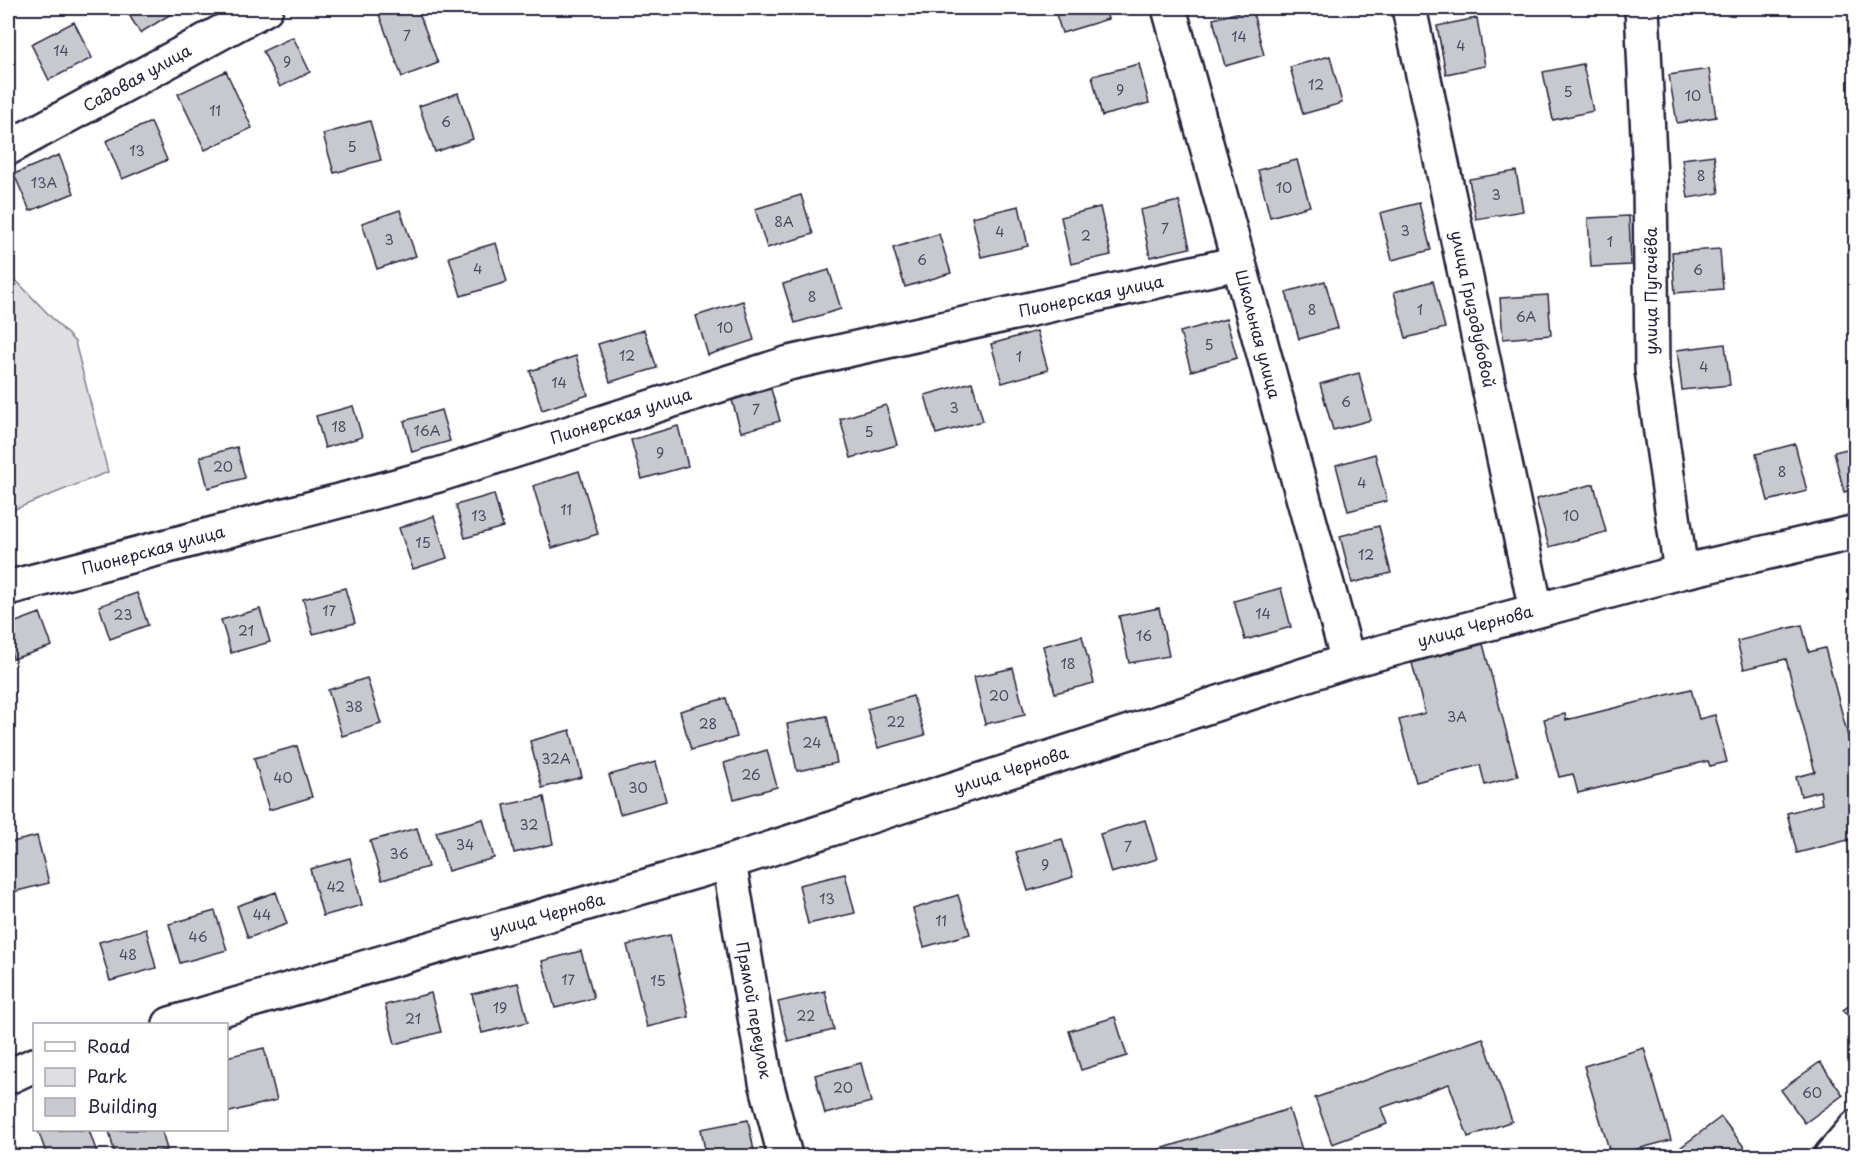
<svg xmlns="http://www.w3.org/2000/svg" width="1863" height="1164" font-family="'Playpen Sans',sans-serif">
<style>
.green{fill:#dfdfe2;stroke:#80808e;stroke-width:1.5}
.building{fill:#c8c8cf;stroke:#22223b;stroke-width:1.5}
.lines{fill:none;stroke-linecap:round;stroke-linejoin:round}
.minor-casing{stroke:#22223b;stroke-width:38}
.minor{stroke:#fff;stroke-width:33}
.labels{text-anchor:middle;stroke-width:6;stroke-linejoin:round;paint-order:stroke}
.number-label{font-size:14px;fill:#4c4c60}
.street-label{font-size:16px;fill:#22223b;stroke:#fff}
</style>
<rect width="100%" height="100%" fill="#fff"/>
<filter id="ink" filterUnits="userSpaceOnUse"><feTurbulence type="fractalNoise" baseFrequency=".0167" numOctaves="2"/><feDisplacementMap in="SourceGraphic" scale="12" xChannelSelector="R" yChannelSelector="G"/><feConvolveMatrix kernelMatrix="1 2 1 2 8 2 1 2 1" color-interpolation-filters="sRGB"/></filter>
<g filter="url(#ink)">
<path class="green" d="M8,272L75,342L108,472L8,512Z"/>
<path class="building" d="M125,8H181L140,33Z
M381,8H417L438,63L402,77L377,9Z
M1054,8H1105L1108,19L1062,33Z
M1252,9L1264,55L1225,66L1213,19Z
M1477,18L1485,66L1446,74L1437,26Z
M74,22L92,58L49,80L31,44Z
M293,37L310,72L280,87L263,51Z
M1330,56L1342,103L1303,114L1290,67Z
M1139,64L1149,103L1102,116L1092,76Z
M1583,64L1593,111L1553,120L1543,72Z
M1709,69L1716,117L1677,123L1669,75Z
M226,71L252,128L205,150L178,94Z
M8,86L15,100L8,104Z
M458,93L473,139L435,152L419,106Z
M370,121L381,160L334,173L323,134Z
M151,122L167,160L122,179L106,141Z
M59,155L74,193L30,211L14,174Z
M1714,155L1719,193L1688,198L1682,159Z
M1297,160L1310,206L1270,217L1258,170Z
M1516,171L1523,211L1476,219L1469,179Z
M801,195L813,234L767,248L755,209Z
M1179,201L1190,248L1150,257L1140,210Z
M1419,203L1431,250L1392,260L1380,213Z
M1019,206L1028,246L981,257L972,217Z
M1100,207L1111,255L1071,264L1061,217Z
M400,210L416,256L377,269L362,223Z
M1629,216L1631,265L1591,267L1588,218Z
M939,234L951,273L905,287L893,248Z
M496,243L507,282L461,296L449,257Z
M1720,249L1723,289L1675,293L1672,252Z
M829,270L841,309L795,323L783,284Z
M1325,281L1338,328L1299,339L1286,292Z
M1433,281L1445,328L1406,338L1394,292Z
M1548,295L1551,335L1503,339L1500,298Z
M743,301L754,340L708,355L696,316Z
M1226,319L1237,358L1191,371L1180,332Z
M644,330L657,368L610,382L598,344Z
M1037,331L1048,370L1002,383L991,344Z
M1725,344L1730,385L1682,390L1677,350Z
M576,356L588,395L542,410L530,371Z
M1359,373L1371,420L1333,430L1320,384Z
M972,382L983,421L936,434L925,395Z
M771,389L780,421L741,432L732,400Z
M886,405L897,445L851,458L840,419Z
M353,406L362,437L325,448L316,416Z
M441,410L450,441L412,452L404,421Z
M678,426L688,466L642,479L631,440Z
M1795,444L1807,491L1768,501L1756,454Z
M237,447L245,478L208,488L200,457Z
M1856,447V489L1844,492L1834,452Z
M1375,454L1387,501L1348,511L1336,465Z
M579,471L598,534L552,548L533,486Z
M1594,484L1606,532L1549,547L1536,499Z
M494,494L503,527L465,538L456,505Z
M434,516L447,558L413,569L399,528Z
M1379,526L1391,573L1352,583L1340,536Z
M345,588L355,623L313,634L303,599Z
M1281,588L1291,627L1245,640L1234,601Z
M137,593L148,625L110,639L99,606Z
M1159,608L1169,656L1129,663L1119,616Z
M260,609L270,642L231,653L221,620Z
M40,613L52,646L13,659L8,643V625Z
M1802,625L1809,652L1825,648L1856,767V838L1797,853L1787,813L1822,804L1820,791L1801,796L1796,777L1815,772L1786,659L1744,669L1737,641Z
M1082,636L1094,683L1055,693L1043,646Z
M1483,644L1518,776L1485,785L1480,765L1416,782L1399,720L1425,713L1412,663Z
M1013,668L1025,715L985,724L974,677Z
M367,678L381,724L342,736L328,690Z
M1691,689L1699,719L1715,715L1727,762L1710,766L1708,761L1578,793L1573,774L1559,777L1544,719L1565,714L1566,720Z
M913,696L925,735L878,748L867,709Z
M726,698L737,737L691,750L680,711Z
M827,716L837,763L797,771L787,724Z
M570,730L582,777L542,788L530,741Z
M297,746L312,797L269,810L254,758Z
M767,750L777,787L734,799L724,763Z
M656,762L666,801L620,814L609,775Z
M544,797L553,844L514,853L504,805Z
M483,819L494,858L448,871L436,832Z
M1145,820L1157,859L1111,873L1100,834Z
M417,828L428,867L382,880L370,841Z
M37,836L49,883L9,893L8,885V843Z
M1062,839L1073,877L1028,891L1016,852Z
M350,858L362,905L323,916L310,869Z
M845,874L855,913L808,924L799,885Z
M276,892L287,924L248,938L237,906Z
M958,895L970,934L924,947L913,909Z
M215,911L227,950L180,963L169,924Z
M146,929L156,968L110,981L99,942Z
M670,935L689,1017L647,1027L627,945Z
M581,951L594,998L555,1008L542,961Z
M518,983L528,1022L482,1033L472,994Z
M825,991L834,1030L788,1041L778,1002Z
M431,993L441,1032L395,1044L385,1005Z
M1856,1001V1026L1843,1010Z
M1115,1017L1127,1056L1081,1070L1069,1031Z
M1483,1038L1512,1121L1468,1137L1449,1084L1381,1108L1387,1124L1332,1144L1315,1098Z
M264,1048L277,1100L226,1113V1057Z
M1644,1048L1671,1140L1611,1156L1584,1066Z
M1820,1062L1843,1095L1805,1123L1781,1090Z
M861,1063L871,1102L825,1114L815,1075Z
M1289,1109L1304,1156H1138Z
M1721,1117L1751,1156H1669Z
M748,1120L755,1156H706L701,1129Z
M38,1130H89L98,1156H47Z
M109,1130H162L167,1150L139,1156H115Z"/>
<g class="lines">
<defs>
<path id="minor" d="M1169,8L1348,661
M1409,8L1536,610
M1642,8L1650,177L1652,370L1681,572
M8,148L266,8
M8,588L438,475L789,363L1238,263
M729,862L766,1082L785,1156
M170,1024L729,862L1348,661L1681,572L1856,532
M8,1077L34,1065
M1831,1156L1856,1127"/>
</defs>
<use href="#minor" class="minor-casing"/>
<use href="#minor" class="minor"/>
</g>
</g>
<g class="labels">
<g class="number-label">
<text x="407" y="41">7</text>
<text x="1239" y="42">14</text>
<text x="1461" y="51">4</text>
<text x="61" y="56">14</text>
<text x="287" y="67">9</text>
<text x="1316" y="90">12</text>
<text x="1120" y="95">9</text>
<text x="1568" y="97">5</text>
<text x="1693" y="101">10</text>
<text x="215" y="116">11</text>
<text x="446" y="127">6</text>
<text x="352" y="152">5</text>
<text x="137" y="156">13</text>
<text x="1701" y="181">8</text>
<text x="44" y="188">13А</text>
<text x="1284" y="193">10</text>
<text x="1496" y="200">3</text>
<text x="784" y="227">8А</text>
<text x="1165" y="234">7</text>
<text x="1405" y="236">3</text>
<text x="1000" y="237">4</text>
<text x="1086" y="241">2</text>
<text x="389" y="245">3</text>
<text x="1610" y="247">1</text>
<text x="922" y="265">6</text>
<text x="478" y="274">4</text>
<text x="1698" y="275">6</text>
<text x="812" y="302">8</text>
<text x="1312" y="315">8</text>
<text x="1420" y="315">1</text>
<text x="1526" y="322">6А</text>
<text x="725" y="333">10</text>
<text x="1209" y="350">5</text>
<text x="627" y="361">12</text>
<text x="1019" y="362">1</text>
<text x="1704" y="372">4</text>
<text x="559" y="388">14</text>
<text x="1346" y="407">6</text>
<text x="954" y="413">3</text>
<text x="756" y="415">7</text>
<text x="339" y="432">18</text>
<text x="427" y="436">16А</text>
<text x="869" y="437">5</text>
<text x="660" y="458">9</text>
<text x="223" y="472">20</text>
<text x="1782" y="477">8</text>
<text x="1362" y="488">4</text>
<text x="566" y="515">11</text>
<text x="479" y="521">13</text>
<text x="1571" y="521">10</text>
<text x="423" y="548">15</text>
<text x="1366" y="560">12</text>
<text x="329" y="616">17</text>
<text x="1263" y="619">14</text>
<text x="123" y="620">23</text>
<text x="246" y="636">21</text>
<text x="1144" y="641">16</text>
<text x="1068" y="669">18</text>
<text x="999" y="701">20</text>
<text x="354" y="712">38</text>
<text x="1457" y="722">3А</text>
<text x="896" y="727">22</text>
<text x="708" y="729">28</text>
<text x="812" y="748">24</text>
<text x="556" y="764">32А</text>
<text x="751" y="780">26</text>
<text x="283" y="783">40</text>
<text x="638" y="793">30</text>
<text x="529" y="830">32</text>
<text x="465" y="850">34</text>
<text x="1128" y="852">7</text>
<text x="399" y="859">36</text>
<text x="1045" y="870">9</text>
<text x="336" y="892">42</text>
<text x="827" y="904">13</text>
<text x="262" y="920">44</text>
<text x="941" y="926">11</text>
<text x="198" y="942">46</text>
<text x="128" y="960">48</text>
<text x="568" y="985">17</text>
<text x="658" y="986">15</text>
<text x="500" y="1013">19</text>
<text x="806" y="1021">22</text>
<text x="413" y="1024">21</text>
<text x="843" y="1093">20</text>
<text x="1812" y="1098">60</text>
</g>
<g class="street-label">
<text transform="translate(137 78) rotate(-29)" y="6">Садовая улица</text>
<text transform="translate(1651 291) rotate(-90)" y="6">улица Пугачёва</text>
<text transform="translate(1091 296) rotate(-12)" y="6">Пионерская улица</text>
<text transform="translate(1473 309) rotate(78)" y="6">улица Гризодубовой</text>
<text transform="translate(1258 334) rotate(75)" y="6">Школьная улица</text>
<text transform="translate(621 416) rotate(-18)" y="6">Пионерская улица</text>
<text transform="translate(153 550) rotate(-15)" y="6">Пионерская улица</text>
<text transform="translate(1475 626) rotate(-15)" y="6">улица Чернова</text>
<text transform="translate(1011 770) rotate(-18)" y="6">улица Чернова</text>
<text transform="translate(547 915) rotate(-16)" y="6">улица Чернова</text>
<text transform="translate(754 1010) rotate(80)" y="6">Прямой переулок</text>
</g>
</g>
<rect width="1863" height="1164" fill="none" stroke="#fff" stroke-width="30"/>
<rect x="15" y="15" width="1833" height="1134" fill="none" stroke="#22223b" stroke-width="2" filter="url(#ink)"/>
<rect x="33" y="1023" width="195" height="108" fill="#ffffff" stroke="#a7a7b1" stroke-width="1.5"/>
<rect x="45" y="1042" width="30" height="9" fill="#ffffff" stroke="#a7a7b1" stroke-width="1.5"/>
<text x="87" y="1053" font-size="18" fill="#22223b">Road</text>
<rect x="45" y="1068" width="30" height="18" fill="#dfdfe2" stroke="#a7a7b1" stroke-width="1.5"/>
<text x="87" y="1083" font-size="18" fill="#22223b">Park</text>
<rect x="45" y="1098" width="30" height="18" fill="#c8c8cf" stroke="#a7a7b1" stroke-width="1.5"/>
<text x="87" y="1113" font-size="18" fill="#22223b">Building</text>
</svg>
